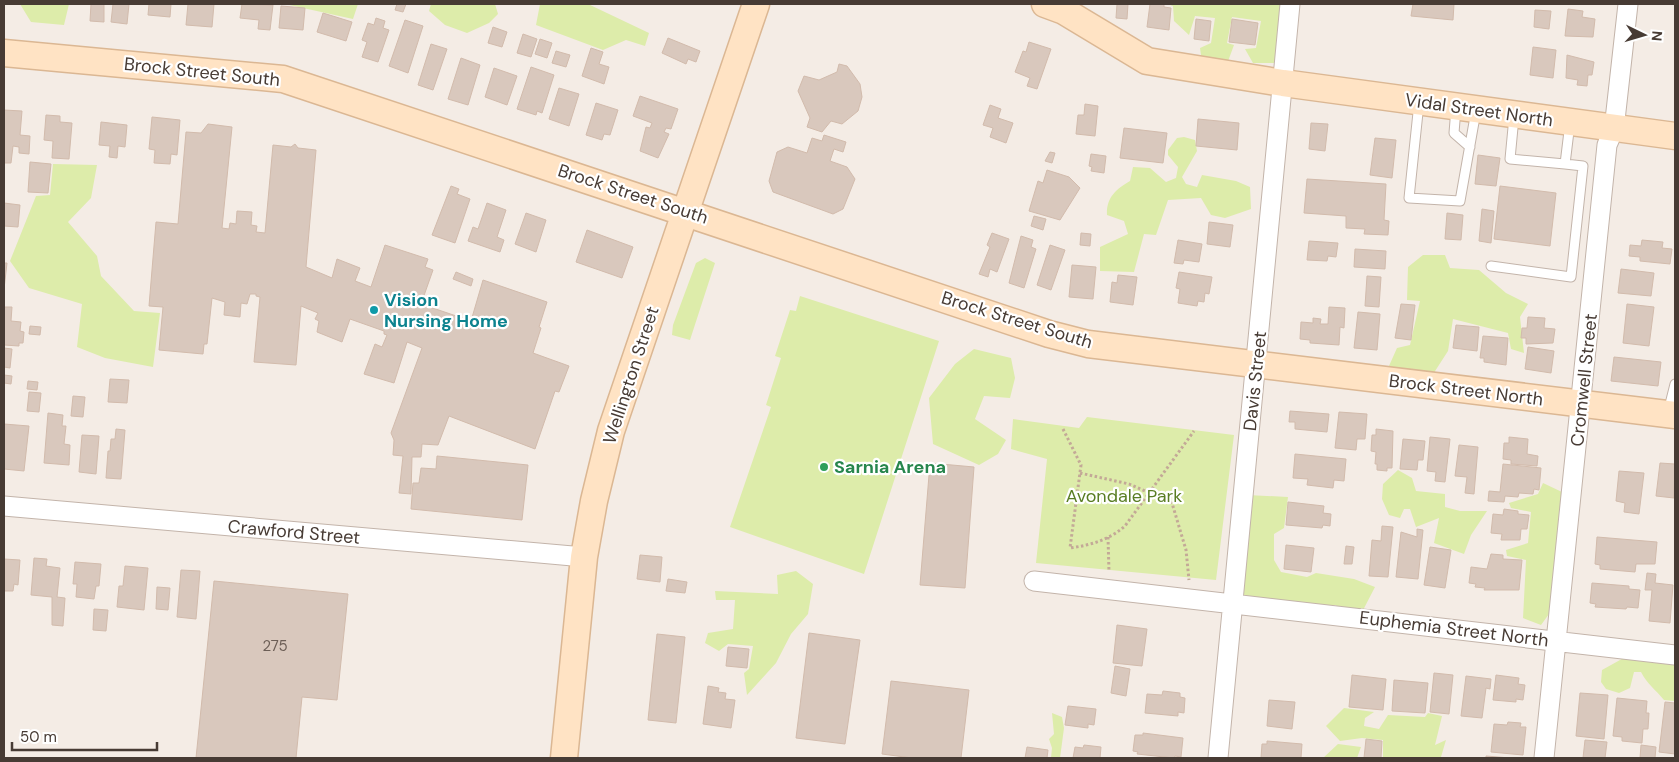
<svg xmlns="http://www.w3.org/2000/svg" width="1679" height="762" font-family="'DM Sans',sans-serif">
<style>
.green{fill:#ddecaa}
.building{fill:#d9c8bd;stroke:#d2bbac}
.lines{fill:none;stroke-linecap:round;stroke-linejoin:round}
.service-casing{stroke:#c3b4aa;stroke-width:11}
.minor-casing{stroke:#c3b4aa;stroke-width:21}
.secondary-casing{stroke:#dbb793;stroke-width:29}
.path{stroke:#c3a997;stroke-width:3;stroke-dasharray:2.5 2.5;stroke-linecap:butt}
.service{stroke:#fff;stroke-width:9}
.minor{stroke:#fff;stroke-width:19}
.secondary{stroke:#ffe3c4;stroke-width:26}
.culture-dot{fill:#0f9aa8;stroke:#fff;stroke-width:2}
.leisure-dot{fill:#2e9e5b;stroke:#fff;stroke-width:2}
.labels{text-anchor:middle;stroke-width:4.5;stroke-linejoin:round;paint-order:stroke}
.number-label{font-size:15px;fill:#6c5e56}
.street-label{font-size:18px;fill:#473b34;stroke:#fff}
.culture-label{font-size:18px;font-weight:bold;fill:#0d838f;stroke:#fff;text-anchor:start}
.leisure-label{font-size:18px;font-weight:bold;fill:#27864d;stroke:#fff;text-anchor:start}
.park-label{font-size:18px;fill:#597d23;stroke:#fff}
</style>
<rect width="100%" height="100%" fill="#f4ece5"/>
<path class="green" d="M20,4H69L64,25L31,22Z
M285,4H358L353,19Z
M431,4H495L498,14L489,23L467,33L445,25L429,11Z
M540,4H588L649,33L645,46L626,40L603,50L536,25Z
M1167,4H1288L1282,63H1253L1245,49L1256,48L1261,21L1232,17L1227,43L1234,45L1227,64L1202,62L1200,48L1211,43L1215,18L1195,16L1189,35L1174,21L1173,6Z
M1184,137L1195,140L1197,151L1182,177L1186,184L1197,187L1202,175L1236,181L1250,187L1251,209L1225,218L1211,215L1201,198L1168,200L1156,235L1144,234L1134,272L1100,271V247L1128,234L1124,221L1107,215C1106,198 1116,189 1130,181L1133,167L1150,168L1166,182L1176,178L1178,167L1168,155V150L1177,138Z
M53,164L97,165L91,198L68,222L97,256L101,276L134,311L160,313L153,367L105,358L77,347L82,304L29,288L10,261L36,196L50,195Z
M1423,255H1445L1450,268L1479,270L1506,293L1528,304L1520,317L1524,353L1511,349L1508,333L1453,319L1448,351L1428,382L1385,375L1397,348L1410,345L1420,301L1407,300L1408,267Z
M705,258L715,263L690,340L672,335L673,325L696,263Z
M800,296L939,341L864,574L730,527L771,407L766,405L781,358L775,356L790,310L796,311Z
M974,349L1011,358L1015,378L1010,398L984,396L975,419L1006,440L998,454L979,465L933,444L929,398L955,364Z
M1087,417L1234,435L1216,580L1036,563L1047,459L1011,449L1013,419L1079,428Z
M1398,470L1412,478L1416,491L1445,494V507L1460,511H1487L1471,535L1464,554L1434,543L1439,518L1416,527L1410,509H1404L1400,518L1389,515L1382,499L1383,484Z
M1543,483L1562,492L1549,614L1541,625L1523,618L1526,560L1507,556L1506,550L1528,543L1531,512L1511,508L1509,503L1538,494Z
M1247,495L1288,497L1284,528L1274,534V560L1281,572L1307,577L1316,573L1354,579L1375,587L1360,616L1341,613L1336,605H1332L1330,611L1239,598Z
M796,571L813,584L808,614L791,634L776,663L747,695L744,673L749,669L753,646L728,644L719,651L705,643L708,633L733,629L735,600H716L715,591L778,594L777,575Z
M1629,655L1675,665V701L1664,700C1656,690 1647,684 1641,672H1634L1630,688L1619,693L1606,689L1601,682L1602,670Z
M1344,708L1374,712L1365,718L1364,726L1379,729L1388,715L1425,717L1428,713L1442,716L1435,745L1446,740L1441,757L1383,758V740L1362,738L1340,741L1326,726Z
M1052,713L1062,717L1064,728L1060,758H1051L1052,748L1049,739L1054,734Z
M1338,744L1361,747L1357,758H1323Z"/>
<path class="building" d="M91,4H104V22L90,21Z
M113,4H129L127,24L111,22Z
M149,4H171L170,17L148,15Z
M188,4H214L212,27L186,25Z
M242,4L273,5L270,30L258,29L259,20L240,18Z
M397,4H406L403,12L395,10Z
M1117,4H1128L1127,19L1116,18Z
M1150,4H1164V7L1171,8L1169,30L1147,27Z
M1413,4H1454L1453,20L1411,16Z
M281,6L305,8L303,30L279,28Z
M1568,9L1583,11L1582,17L1595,19L1593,37L1565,36Z
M1535,10L1551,11L1549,29L1534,27Z
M323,13L352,22L346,41L317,32Z
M376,18L385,21L383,28L389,30L378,62L362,57L367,42L362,40L368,23L374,25Z
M1196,19L1211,21L1209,41L1194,39Z
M1232,19L1258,23L1255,45L1229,42Z
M405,20L423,26L408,73L389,66Z
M493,27L507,32L502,47L488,43Z
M523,34L537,39L531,57L517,53Z
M668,38L700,51L696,62L688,59L686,64L662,53Z
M540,39L552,43L547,58L535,54Z
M1029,42L1051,49L1037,89L1027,86L1030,78L1015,72L1023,51L1026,52Z
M431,44L447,49L433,90L418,85Z
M1533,47L1556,50L1553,78L1530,75Z
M591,48L603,52L599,64L609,67L604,84L582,76Z
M556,51L570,55L566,67L552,63Z
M1567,55L1594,62L1592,75H1588L1587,86L1577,85L1578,80L1566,78Z
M461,58L480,65L468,105L448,99Z
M839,64L847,66L860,84L862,97L858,111L842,124L831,121L822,132L807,127L810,118L798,91L804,76L819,80L837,72Z
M531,67L554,75L542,113L537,111L536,115L517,109Z
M494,68L517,76L507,105L485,97Z
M559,88L579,94L569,126L549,119Z
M640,96L678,109L671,129L666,128L664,132L669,134L658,158L640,151L646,127L650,128L652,123L633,116Z
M596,103L618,110L610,135L604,134L602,140L586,135Z
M1085,104L1098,106L1095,136L1076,134L1078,115H1084Z
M990,105L1001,109L998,118L1013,123L1006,143L990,137L993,128L983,125Z
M4,110L22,111L20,135L30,136L29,154L19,153V147L13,146L11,163H4Z
M46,115L60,116V122L72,123L69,159L52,158L53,141L44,140Z
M152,117L180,120L177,155L171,154L170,164L154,163L155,150L149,149Z
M1198,119L1239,123L1237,150L1196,146Z
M101,122L127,125L125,147L118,146L117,158L109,157L110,146L99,145Z
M1311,123L1328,124L1325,151L1309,149Z
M208,124L232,127L222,228L229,229L230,223L236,224L237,211L252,212L251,225L257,226L256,232L265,233L273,145L291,147L295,144L298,148L316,150L306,267L332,278L337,259L360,268L355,281L371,287L385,245L428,259L425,267L433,270L421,304L471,321L483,280L547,302L539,327L541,328L533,353L569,366L559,392L555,391L535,449L449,416L438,445L422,444L421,457H412L411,494L399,493L403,456L393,455L394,440L391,433L422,348L407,342L394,383L364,374L375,344L382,347L387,335L384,334V331L350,319L342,342L317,332L319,321L315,319L318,313L301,306L296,365L254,362L260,297L256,296V294H250L247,304L241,303L240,317L224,315L225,302L212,298L207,344H204L203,354L159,350L163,307L149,306L156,222L178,224L186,132L201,133Z
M1124,128L1167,133L1163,163L1120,158Z
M824,135L846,142L843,152L834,149L830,161L847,167L855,179L843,209L833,214L773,192L769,181L777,152L788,147L807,153L812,138L822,141Z
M1375,138L1396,140L1392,178L1370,175Z
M1050,152L1055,153L1052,163L1045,161Z
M1091,154L1106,156L1104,173L1091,171L1092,167L1089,166Z
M1478,155L1500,158L1496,186L1475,184Z
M30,162L51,164L48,193L28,192Z
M1047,170L1069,177L1080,188L1060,220L1029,211L1038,181L1043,183Z
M1307,179L1386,184L1384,220L1389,221L1388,235L1364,234L1365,229L1346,228V216L1304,213Z
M451,186L459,189L457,194L470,199L455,243L432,235Z
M1500,186L1556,193L1550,246L1494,239Z
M4,203L20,205L18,227L4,226Z
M487,203L506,210L497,237L504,240L500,252L468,241L473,227L478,229Z
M1482,209L1494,211L1491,243L1479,241Z
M526,213L546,220L536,252L515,244Z
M1447,213L1463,215L1461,240L1445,239Z
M1034,216L1046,219L1043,230L1031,226Z
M1209,222L1233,225L1230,247L1207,244Z
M587,230L633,247L622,278L576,262Z
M992,233L1009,239L997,272L990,269L988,277L979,274L990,247L987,245Z
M1081,233L1091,234L1090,246L1080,245Z
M1021,236L1033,240L1031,247L1036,249L1024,288L1009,283Z
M1178,240L1202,244L1199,262L1184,260L1183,264L1174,263Z
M1642,240L1663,242L1662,248L1672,249L1670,264L1640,261V257L1629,256L1630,245L1641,246Z
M1309,241L1338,243L1336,257L1328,256L1327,261L1307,260Z
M1050,245L1065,250L1051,290L1037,285Z
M1355,249L1386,251L1385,269L1354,267Z
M4,263H7L4,289Z
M1072,265L1096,267L1093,299L1069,297Z
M1621,269L1654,273L1651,296L1618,293Z
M456,272L473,279L471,286L453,279Z
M1179,272L1212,277L1209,294L1205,293L1204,302L1198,301L1197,306L1178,303L1180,289L1176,288Z
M1118,275L1137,277L1133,305L1110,302L1112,282L1117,283Z
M1367,276L1381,277L1379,307L1365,306Z
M1401,304L1415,305L1411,340L1395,338Z
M1627,304L1654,307L1649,346L1623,343Z
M4,307H12L11,321L21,322L20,331L24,332L23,343H19V346L4,345Z
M1329,307L1345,308L1344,328L1340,327L1339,345L1310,343V340L1300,339L1301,322L1313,323V318L1321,319L1320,324H1328Z
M1358,312L1380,314L1377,350L1354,348Z
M1528,317L1545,318L1544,328L1555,329L1553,343L1526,344V338H1521L1522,328H1527Z
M1456,325L1479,327L1477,351L1453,348Z
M30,326L41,327L40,335L29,334Z
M1483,336L1508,338L1506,365L1484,362V358H1480Z
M1528,347L1554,351L1551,373L1525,369Z
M4,348L12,349L10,368L4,367Z
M1614,357L1661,362L1658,386L1611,381Z
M4,375L12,376L11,384L4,383Z
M110,379L129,380L127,403L108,402Z
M28,381L38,382L37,390L27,389Z
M29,392L41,393L39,412L27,411Z
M73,396L85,397L83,417L71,416Z
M1290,411L1329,414L1327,432L1295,429V422H1289Z
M1339,412L1367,414L1365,439H1357L1356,450L1335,448Z
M48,413L63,415L62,426H66L64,444L70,445L69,465L44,463Z
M4,424L29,426L24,471L4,469Z
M116,429L125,430L121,479L106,478L108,451H110L111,439H115Z
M1376,429L1393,431L1392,468H1387V471L1377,470V464H1375L1376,452L1371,451L1372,435H1376Z
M82,435L99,436L96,474L79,472Z
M1430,437L1450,439L1445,482L1435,481L1436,472L1427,471Z
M1509,437L1528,439L1527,454L1538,456L1537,466L1511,464V460L1503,459L1504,443H1509Z
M1403,439L1425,441L1423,460H1418L1417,470L1400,469Z
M1459,445L1478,447L1474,494L1465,493L1467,477L1455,476Z
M1295,454L1346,459L1344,481L1334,480L1333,488L1307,485L1308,479L1293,478Z
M437,456L528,465L522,520L411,509L413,483H419L421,468L436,469Z
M930,463L974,467L965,588L920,585Z
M1660,463L1675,464L1674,498L1656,496Z
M1503,464L1541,468L1539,490L1534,489L1533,494L1519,493L1518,497L1505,496L1504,502L1488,501L1489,491L1500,492Z
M1619,471L1644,473L1639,514L1624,512L1625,503L1616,501Z
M1288,502L1324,506L1323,513L1331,514L1330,526L1323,525L1322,528L1286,525Z
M1504,509L1518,511V514L1529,515L1527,529H1521L1520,540H1501L1502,534L1491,533L1493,514L1503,515Z
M1382,526L1393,527L1388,577L1369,576L1372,540L1381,541Z
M1417,529L1423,530L1418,579L1396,577L1401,532L1417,537Z
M1597,537L1657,542L1655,564H1636L1635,572L1600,569V565L1595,564Z
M1286,545L1314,548L1311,572L1284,569Z
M1346,546L1354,547L1352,564H1344Z
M1430,547L1451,550L1445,588L1424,585Z
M1491,554L1503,555V559L1522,560L1519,590H1484L1485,588L1475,587L1476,584L1469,583L1471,567L1487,569Z
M640,555L662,557L660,582L637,579Z
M34,558L47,559L46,566L60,568L57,597L65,598L63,626L52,625V597L31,595Z
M4,559L20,560L18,585L14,584L13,591H4Z
M75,562L101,564L99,586H96L94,599L76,597L77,584H73Z
M125,566L148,568L144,610L117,607L119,586H123Z
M181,570L200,571L196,619L177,617Z
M1647,573L1656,574L1655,583L1673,585L1670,623L1649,621L1652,590H1645Z
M668,579L687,582L685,593L666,591Z
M214,581L348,594L337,700L302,697L296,758H196Z
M1592,583L1629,586V589L1640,590L1638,608L1627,607L1626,609L1595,607L1596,604L1590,603Z
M157,587L170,588L168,610L156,609Z
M94,609L108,610L106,631L93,630Z
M1117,625L1147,629L1142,666L1113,663Z
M809,633L860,640L845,744L796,738Z
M657,634L685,637L676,723L648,720Z
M728,647L749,649L747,668L726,666Z
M1115,666L1130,669L1126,696L1111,693Z
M1434,673L1453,675L1449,714L1430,712Z
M1352,675L1386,679L1383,710L1349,707Z
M1496,675L1519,678L1518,684L1525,685L1523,700L1516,699V702L1493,700Z
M1466,676L1491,679L1490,689L1486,688L1482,718L1461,716Z
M1394,680L1428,683L1425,713L1392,711Z
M891,681L969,690L961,758H912L882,754Z
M708,686L719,688L718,692L726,693L725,699L735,700L731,728L703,724Z
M1163,691L1180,693V697L1185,698L1184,713L1178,712V716L1145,713L1147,694L1162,695Z
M1580,693L1608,695L1604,739L1576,736Z
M1617,698L1647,701L1646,713H1649L1648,729H1643L1642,743L1622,741V737L1613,736Z
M1269,700L1295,702L1292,729L1267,726Z
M1665,702L1675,703V754L1659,752Z
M1068,706L1096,709L1094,725L1088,724V728L1065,725Z
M1508,722L1521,723L1520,727H1526L1523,755L1491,752L1494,724L1507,725Z
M1143,733L1183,738L1181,757L1175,756L1174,758L1137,754L1138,752L1133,751L1135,735H1143Z
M1366,739L1382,741L1381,758H1364Z
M1585,740L1607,742L1605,758H1583Z
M1267,741L1302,744L1301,758H1261L1262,744H1267Z
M1084,745L1101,747L1100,758H1073L1075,747L1083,748Z
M1641,745L1656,747L1655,758H1640Z
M1027,747L1048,750L1047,758H1025Z
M1486,756L1510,758H1486Z"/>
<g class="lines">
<defs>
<path id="service" d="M1419,103L1409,198L1460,201L1476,111
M1456,108L1454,133L1470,147
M1514,117L1510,159L1565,164L1570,123
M1491,266L1571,277L1583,166L1565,164
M1668,412L1675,384"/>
<path id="minor" d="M4,506L584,557
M1034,581L1675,655
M1218,758L1290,4
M1544,758L1607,145L1614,129L1628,4"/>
<path id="secondary" d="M1045,4L1064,11L1147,61L1283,83L1675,136
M4,53L283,79L1049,334L1088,344L1675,415
M564,758L584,557L594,501L611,431L756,4"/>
</defs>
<use href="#service" class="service-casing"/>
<use href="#minor" class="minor-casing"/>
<use href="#secondary" class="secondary-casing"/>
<path class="path" d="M1063,429L1081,465L1070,548C1091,545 1109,540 1125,526L1194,431
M1080,473L1129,484L1172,503L1186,550L1189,580
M1108,537L1109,572"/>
<use href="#service" class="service"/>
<use href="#minor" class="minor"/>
<use href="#secondary" class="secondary"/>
</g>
<circle class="culture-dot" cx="374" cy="310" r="5"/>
<circle class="leisure-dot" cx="824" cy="467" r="5"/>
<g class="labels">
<g class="number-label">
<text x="275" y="651">275</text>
</g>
<g class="street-label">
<text transform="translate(202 72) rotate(6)" y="6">Brock Street South</text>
<text transform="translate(1479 110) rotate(8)" y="6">Vidal Street North</text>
<text transform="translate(633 194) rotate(18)" y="6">Brock Street South</text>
<text transform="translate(1017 320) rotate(17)" y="6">Brock Street South</text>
<text transform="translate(631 375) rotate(-72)" y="6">Wellington Street</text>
<text transform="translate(1584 380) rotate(-84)" y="6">Cromwell Street</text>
<text transform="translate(1255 381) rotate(-84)" y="6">Davis Street</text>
<text transform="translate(1466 390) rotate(7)" y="6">Brock Street North</text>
<text transform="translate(294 532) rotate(5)" y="6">Crawford Street</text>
<text transform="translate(1454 629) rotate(7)" y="6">Euphemia Street North</text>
</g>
<g class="culture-label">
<text x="384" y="306">Vision<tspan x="384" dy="21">Nursing Home</tspan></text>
</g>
<g class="leisure-label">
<text x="834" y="473">Sarnia Arena</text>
</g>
<g class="park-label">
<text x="1124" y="502">Avondale Park</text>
</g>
</g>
<rect width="1679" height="762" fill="none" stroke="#473b34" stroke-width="10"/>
<g transform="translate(1644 35) rotate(95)" stroke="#ffffff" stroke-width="4" paint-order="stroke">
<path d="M0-4L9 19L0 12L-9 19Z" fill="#473b34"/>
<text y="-8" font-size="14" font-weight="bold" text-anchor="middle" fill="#473b34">N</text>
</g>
<path d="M12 742v8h145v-8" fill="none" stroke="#473b34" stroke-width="2.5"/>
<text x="20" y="742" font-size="15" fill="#473b34" stroke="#ffffff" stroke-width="4" paint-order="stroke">50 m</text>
</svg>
